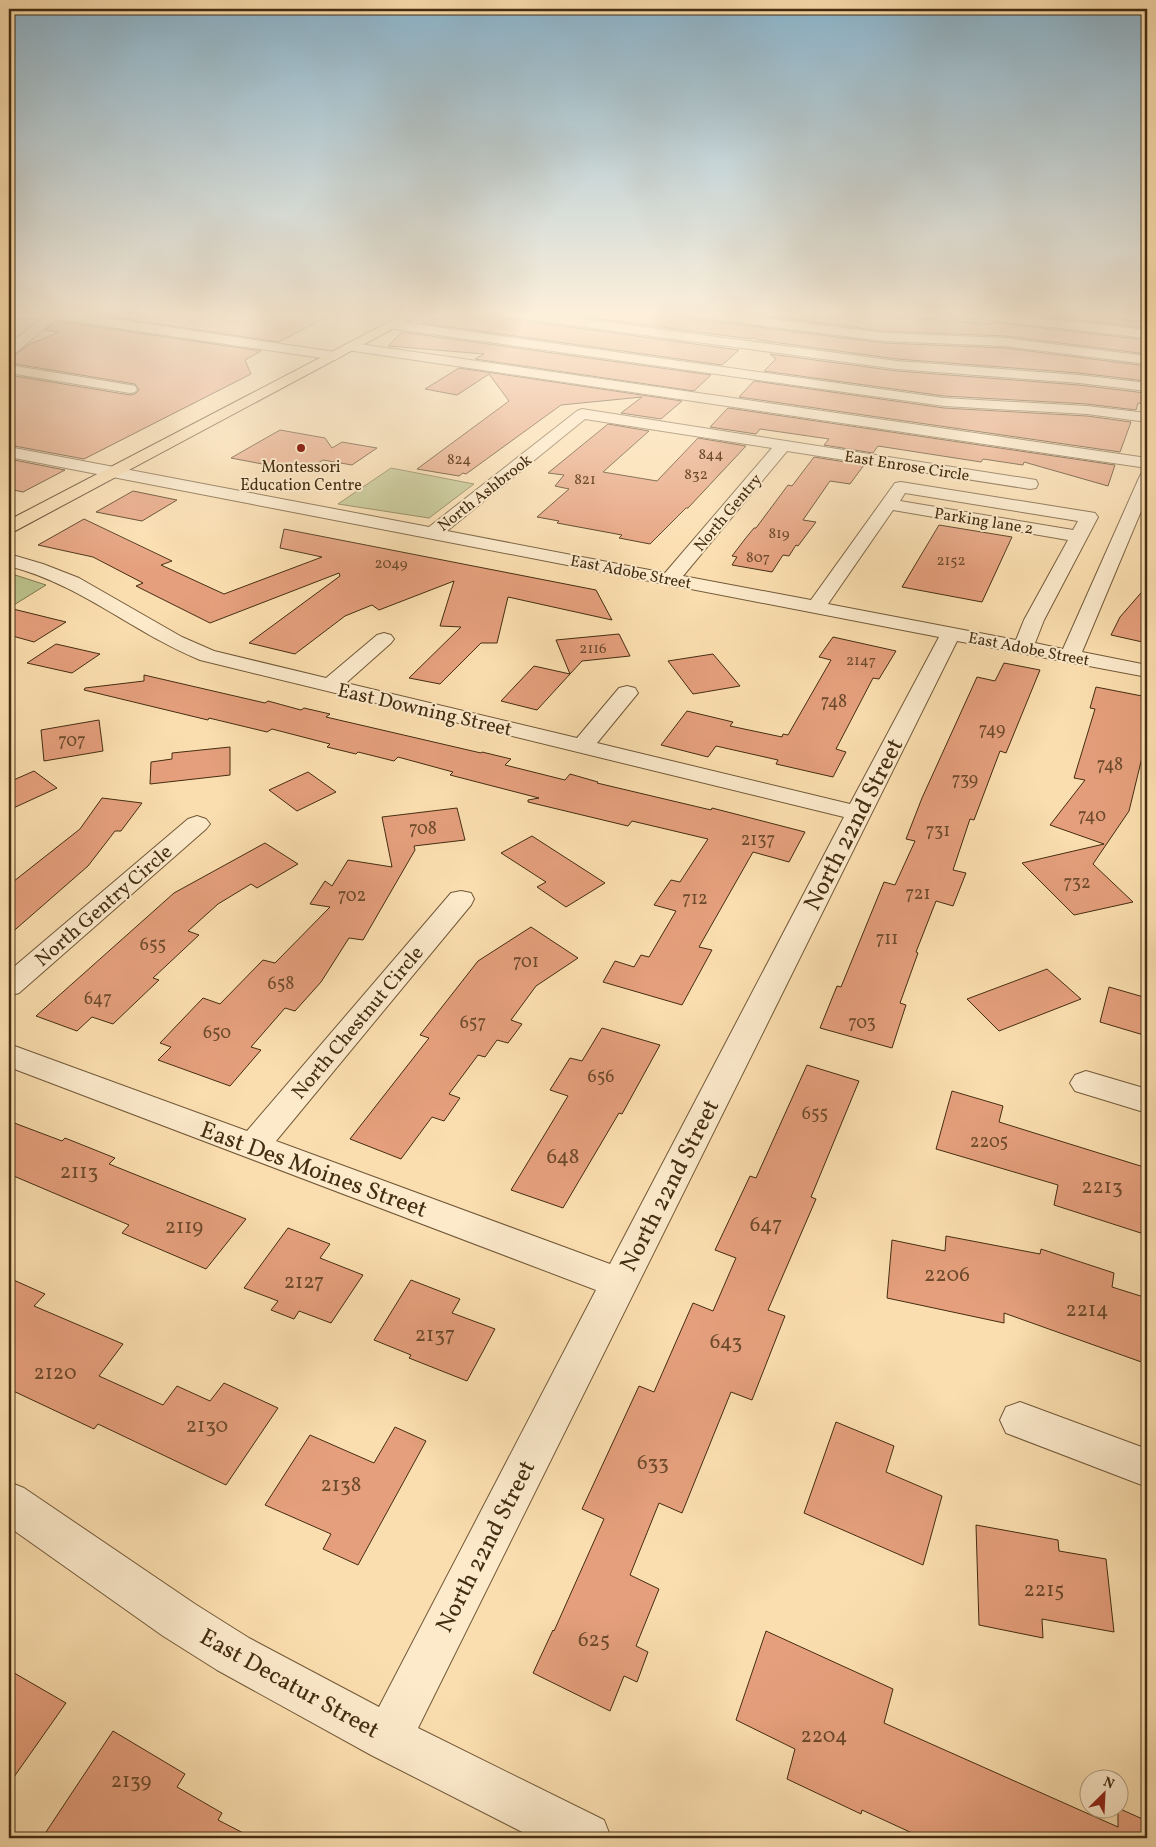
<svg xmlns="http://www.w3.org/2000/svg" width="1156" height="1847" font-family="Vollkorn,serif">
<style>
.green{fill:#bcc28c;stroke:#80784e}
.building{fill:#e59f7c;stroke:#442d11}
.lines{fill:none;stroke-linecap:round;stroke-linejoin:round}
.minor-casing{stroke:#725938;stroke-width:2}
.major-casing{stroke:#442d11;stroke-width:2}
.minor{fill:#fceacb;fill-rule:evenodd}
.major{fill:#fbdeaf;fill-rule:evenodd}
.poi-dot{fill:#8f2418;stroke:#fceacb;stroke-width:2}
.labels{text-anchor:middle;stroke-width:4;stroke-linejoin:round;paint-order:stroke}
.far-number-label{font-size:15px;fill:#6c4a2c}
.far-street-label{font-size:16px;fill:#442d11;stroke:#fceacb}
.far-poi-label{font-size:16px;fill:#442d11;stroke:#fceacb}
.number-label{font-size:18px;fill:#6c4a2c}
.street-label{font-size:20px;fill:#442d11;stroke:#fceacb}
.near-number-label{font-size:21px;fill:#6c4a2c}
.near-street-label{font-size:24px;fill:#442d11;stroke:#fceacb}
</style>
<rect width="100%" height="100%" fill="#fbdeaf"/>
<filter id="stains"><feTurbulence type="fractalNoise" baseFrequency=".004" numOctaves="4"/><feColorMatrix values="0 0 0 0 .2 0 0 0 0 .09 0 0 0 0 .02 0 0 0 .5 -.17"/></filter>
<radialGradient id="worn" r=".72"><stop offset=".6" stop-color="#630" stop-opacity="0"/><stop offset="1" stop-color="#630" stop-opacity=".3"/></radialGradient>
<path class="green" d="M391,468L474,484L429,518L338,504Z
M9,573L46,585L9,608Z"/>
<path class="building" d="M78,312H336L279,342Z
M456,312H495L503,318L739,350L722,365L422,323Z
M547,312H679L687,318L884,343L1005,348L1147,366V375L1146,381L1079,373L897,359L758,340L754,337L751,339Z
M734,312H828L991,324L992,322L1147,340V354L1005,336L884,331Z
M1008,312H1074L1121,317L1120,319L1147,322V328Z
M57,321L261,351L245,360L251,374L84,459L9,445V375L130,395L135,394L139,390L135,384L9,363V357L15,355L28,345L59,332L45,330Z
M402,332L711,375L694,391L475,359L484,354L388,346Z
M770,354L897,371L1079,385L1145,393L1143,404L1138,403L1136,410L1087,404L944,396L764,371L776,359Z
M459,368L682,401L661,419L621,413L642,397L561,405L466,474L463,473L459,476L417,469L509,401L489,374L457,395L425,389Z
M754,381L944,408L1087,416L1131,422L1120,452L739,397Z
M728,408L1115,465L1108,486L1024,462L1023,465L983,459L981,462L878,446L873,453L824,445L829,439L760,429L756,434L710,427Z
M608,424L649,431L603,472L657,481L698,438L746,446L688,508H686L650,544L619,538L622,535L557,523L559,521L537,517L569,489L555,486L564,475L548,473Z
M280,430L325,438L332,448L342,442L377,448L352,465L323,460L304,472L231,458Z
M814,457L864,465L850,484L830,481L803,520L816,522L798,546L796,545L789,556L783,555L772,572L732,565L737,557L732,556L745,539L754,528H756L788,485L792,486Z
M9,459L65,470L23,492L9,489Z
M133,491L177,500L142,521L96,512Z
M84,519L172,561L161,565L224,594L322,557L280,548L284,529L596,590L612,620L508,597L497,643H481L440,684L409,678L461,627L440,626L454,581L379,610L372,605L345,616L295,654L249,643L340,576L339,573L210,623L136,586L143,583L93,557L38,545Z
M939,525L1012,537L982,602L902,587Z
M1147,586V643L1111,635L1120,617Z
M9,608L66,622L34,642L9,635Z
M619,634L630,656L582,661L570,674L556,640Z
M833,637L896,651L879,679L873,678L836,749L846,752L833,777L776,764L778,760L716,746L708,757L661,745L687,711L733,722L730,726L782,737L783,734L788,735L831,660L819,657Z
M56,644L100,654L72,673L27,663Z
M713,654L740,686L693,694L668,661Z
M1004,663L1040,670L1006,753L1000,751L974,820L970,819L953,870L966,873L953,906L936,901L916,952L918,953L900,1003L906,1005L892,1048L820,1028L837,986L841,987L884,882L895,885L915,841L906,839L922,798L977,677L995,681Z
M534,666L570,674L537,710L501,701Z
M144,675L265,703L268,701L301,710L304,708L330,714L326,717L481,753L482,752L511,759L505,765L565,780L570,774L598,782L597,783L711,810L712,808L805,832L789,862L753,852L699,947L712,950L682,1005L603,982L615,961L634,967L641,955L649,957L676,911L654,905L671,880L680,882L708,839L632,821L628,826L528,802V800L539,798L450,775L453,772L398,757L394,761L358,752L356,754L327,747L330,744L272,729L267,732L209,718L208,720L84,690L85,688L144,681Z
M1096,687L1147,697V737L1129,811L1093,864L1133,902L1074,915L1022,863L1104,844L1050,825L1085,780L1074,778L1095,709L1090,708Z
M99,720L103,751L44,761L41,730Z
M230,747V775L150,784L151,762L172,759V753Z
M34,771L57,788L9,810V782Z
M308,772L336,792L297,811L269,790Z
M102,798L142,803L121,831H115L88,866L9,935V885L80,829Z
M457,808L465,840L414,846L415,850L363,940L349,938L321,982L295,1011L285,1008L251,1047L261,1050L230,1086L158,1060L171,1047L160,1043L203,998L220,1004L263,960L275,963L330,907L310,904L325,881L332,886L348,860L392,867L382,817Z
M532,836L605,883L566,907L537,887L546,882L501,853Z
M265,843L298,864L257,888L251,884L218,904L188,931L199,935L153,978L159,980L113,1024L92,1017L77,1031L36,1016L174,893Z
M531,927L578,958L536,986L511,1020L522,1024L508,1043L497,1040L485,1057L478,1055L449,1094L460,1098L444,1121L432,1117L401,1159L350,1139L429,1038L420,1035L478,961Z
M1047,969L1081,999L999,1031L967,999Z
M1109,987L1147,998V1036L1100,1022Z
M602,1028L660,1045L622,1114L619,1113L563,1208L511,1190L568,1096L550,1090L570,1058L582,1061Z
M807,1065L859,1081L811,1197L816,1199L768,1310L785,1316L752,1400L731,1392L682,1513L659,1503L630,1575L659,1589L636,1646L648,1652L637,1682L624,1676L610,1711L533,1673L553,1630L554,1631L604,1519L582,1509L639,1386L654,1392L693,1303L713,1311L736,1258L715,1250L750,1176L756,1178Z
M952,1091L1003,1106L999,1122L1147,1168V1235L1054,1205L1058,1185L936,1149Z
M9,1121L62,1141L65,1138L115,1158L109,1164L246,1219L206,1269L122,1233L129,1225L9,1174Z
M288,1228L330,1244L320,1258L363,1275L331,1323L299,1311L294,1319L271,1310L278,1301L244,1288Z
M946,1236L1040,1254L1041,1249L1114,1273L1112,1287L1147,1298V1364L1004,1313V1323L887,1298L892,1240L945,1251Z
M9,1278L45,1294L34,1306L123,1344L99,1376L163,1405L177,1386L210,1401L224,1383L278,1408L226,1485L98,1424L94,1429L9,1389Z
M411,1280L460,1299L452,1313L495,1329L467,1381L409,1358L411,1355L374,1340Z
M836,1422L894,1446L886,1472L942,1496L923,1565L804,1513Z
M395,1427L426,1441L358,1565L323,1549L331,1534L265,1505L310,1435L374,1463Z
M976,1525L1058,1540L1059,1551L1106,1559L1114,1632L1042,1619L1043,1638L979,1625Z
M766,1631L893,1689L884,1723L1118,1827V1808L1147,1821V1838H923L862,1810L861,1814L787,1779L795,1749L736,1720Z
M9,1670L66,1703L9,1784Z
M113,1731L185,1774L177,1787L222,1813L218,1820L253,1838H42Z"/>
<g class="lines">
<defs>
<path id="minor" d="M9,312H61L94,316L335,352L342,356L335,360L56,319L14,354L9,355V344L41,319H9Z
M497,312H532L897,361L1079,375L1147,383V391L1079,383L897,369L503,316Z
M681,312H718L884,333L1005,338L1147,356V364L1005,346L884,341L687,316Z
M923,312H990L1147,330V338L990,320L929,316Z
M394,321L944,398L1087,406L1147,413V422L1087,414L944,406L389,328L388,325L389,322Z
M352,343L1147,458V468L347,350L345,347Z
M9,365L130,385L135,386L137,389L135,392L130,393L9,373Z
M582,409L1036,480L1038,484L1036,488L1030,489L787,451L683,576L811,600L895,483L901,482L1089,512L1095,513L1098,517L1044,620L1035,643L1063,649L1139,478L1141,474L1147,473V497L1082,652L1147,665V677L957,641L418,1728L604,1820L611,1838H534L371,1755L217,1670L163,1636L9,1527V1482L24,1488L195,1604L249,1638L379,1707L596,1290L9,1067V1044L247,1131L451,893L461,891L471,893L474,899L471,905L276,1141L610,1264L844,817L200,660C132,632 82,585 9,566V554L43,564L79,578L182,637L214,651L326,678L377,635L384,633L391,635L394,639L391,643L346,683L577,738L619,688L627,686L635,688L638,693L597,743L850,804L939,637L9,457V447L429,527L577,411ZM585,419L772,448L665,573L447,531ZM905,493L1078,521L1073,530L900,501ZM893,510L1068,540L1024,620L1016,640L828,604Z
M197,816L206,819L210,824L206,829L19,993L9,996V971L188,819Z
M1086,1071L1147,1089V1113L1075,1091L1070,1083L1075,1075Z
M1020,1402L1147,1449V1487L1006,1433L1000,1420L1006,1407Z"/>
<path id="major" d="M408,312H424L15,531L9,532V520Z"/>
</defs>
<use href="#minor" class="minor-casing"/>
<use href="#major" class="major-casing"/>
<use href="#minor" class="minor"/>
<use href="#major" class="major"/>
</g>
<linearGradient id="sky" x2="0" y2="1"><stop stop-color="#8bb7d1"/><stop offset="0.55" stop-color="#fdf0db"/><stop offset="1" stop-color="#fdf0db" stop-opacity="0"/></linearGradient>
<rect width="1156" height="571" fill="url(#sky)"/>
<circle class="poi-dot" cx="301" cy="448" r="5"/>
<g class="labels">
<g class="far-number-label">
<text x="711" y="459">844</text>
<text x="459" y="464">824</text>
<text x="696" y="479">832</text>
<text x="585" y="484">821</text>
<text x="779" y="538">819</text>
<text x="758" y="562">807</text>
<text x="951" y="565">2152</text>
<text x="391" y="568">2049</text>
<text x="593" y="653">2116</text>
<text x="861" y="665">2147</text>
</g>
<g class="far-street-label">
<text transform="translate(907 465) rotate(9)" y="6">East Enrose Circle</text>
<text transform="translate(484 492) rotate(-38)" y="6">North Ashbrook</text>
<text transform="translate(727 512) rotate(-50)" y="6">North Gentry</text>
<text transform="translate(984 520) rotate(9)" y="6">Parking lane 2</text>
<text transform="translate(631 571) rotate(11)" y="6">East Adobe Street</text>
<text transform="translate(1029 648) rotate(11)" y="6">East Adobe Street</text>
</g>
<g class="far-poi-label">
<text x="301" y="472">Montessori<tspan x="301" dy="18">Education Centre</tspan></text>
</g>
<g class="number-label">
<text x="834" y="707">748</text>
<text x="992" y="735">749</text>
<text x="72" y="746">707</text>
<text x="1110" y="770">748</text>
<text x="965" y="785">739</text>
<text x="1092" y="821">740</text>
<text x="423" y="834">708</text>
<text x="938" y="836">731</text>
<text x="758" y="845">2137</text>
<text x="1077" y="888">732</text>
<text x="918" y="899">721</text>
<text x="352" y="901">702</text>
<text x="695" y="904">712</text>
<text x="887" y="944">711</text>
<text x="153" y="950">655</text>
<text x="526" y="967">701</text>
<text x="281" y="989">658</text>
<text x="98" y="1004">647</text>
<text x="473" y="1028">657</text>
<text x="862" y="1028">703</text>
<text x="217" y="1038">650</text>
<text x="601" y="1082">656</text>
<text x="815" y="1119">655</text>
<text x="989" y="1147">2205</text>
</g>
<g class="street-label">
<text transform="translate(425 709) rotate(13)" y="7">East Downing Street</text>
<text transform="translate(103 905) rotate(-41)" y="7">North Gentry Circle</text>
<text transform="translate(357 1022) rotate(-50)" y="7">North Chestnut Circle</text>
</g>
<g class="near-number-label">
<text x="563" y="1163">648</text>
<text x="79" y="1178">2113</text>
<text x="1102" y="1193">2213</text>
<text x="766" y="1231">647</text>
<text x="184" y="1233">2119</text>
<text x="947" y="1281">2206</text>
<text x="304" y="1288">2127</text>
<text x="1087" y="1316">2214</text>
<text x="435" y="1341">2137</text>
<text x="726" y="1348">643</text>
<text x="55" y="1379">2120</text>
<text x="207" y="1432">2130</text>
<text x="653" y="1469">633</text>
<text x="341" y="1491">2138</text>
<text x="1044" y="1596">2215</text>
<text x="594" y="1646">625</text>
<text x="824" y="1742">2204</text>
<text x="131" y="1787">2139</text>
</g>
<g class="near-street-label">
<text transform="translate(853 824) rotate(-63)" y="8">North 22nd Street</text>
<text transform="translate(314 1169) rotate(20)" y="8">East Des Moines Street</text>
<text transform="translate(669 1185) rotate(-63)" y="8">North 22nd Street</text>
<text transform="translate(485 1546) rotate(-63)" y="8">North 22nd Street</text>
<text transform="translate(290 1683) rotate(29)" y="8">East Decatur Street</text>
</g>
</g>
<rect width="1156" height="1847" fill="none" stroke="#fbdeaf" stroke-width="30"/>
<rect x="10" y="10" width="1136" height="1827" fill="none" stroke="#442d11" stroke-width="2.5"/>
<rect x="15" y="15" width="1126" height="1817" fill="none" stroke="#442d11"/>
<g transform="translate(1104 1794) rotate(24)"><circle r="24" fill="#fceacb" stroke="#b29e81"/>
<path d="M0-4L9 19L0 12L-9 19Z" fill="#8f2418"/>
<text y="-8" font-size="14" font-weight="bold" text-anchor="middle" fill="#442d11">N</text>
</g>
<rect width="100%" height="100%" filter="url(#stains)"/>
<rect width="100%" height="100%" fill="url(#worn)"/>
</svg>
